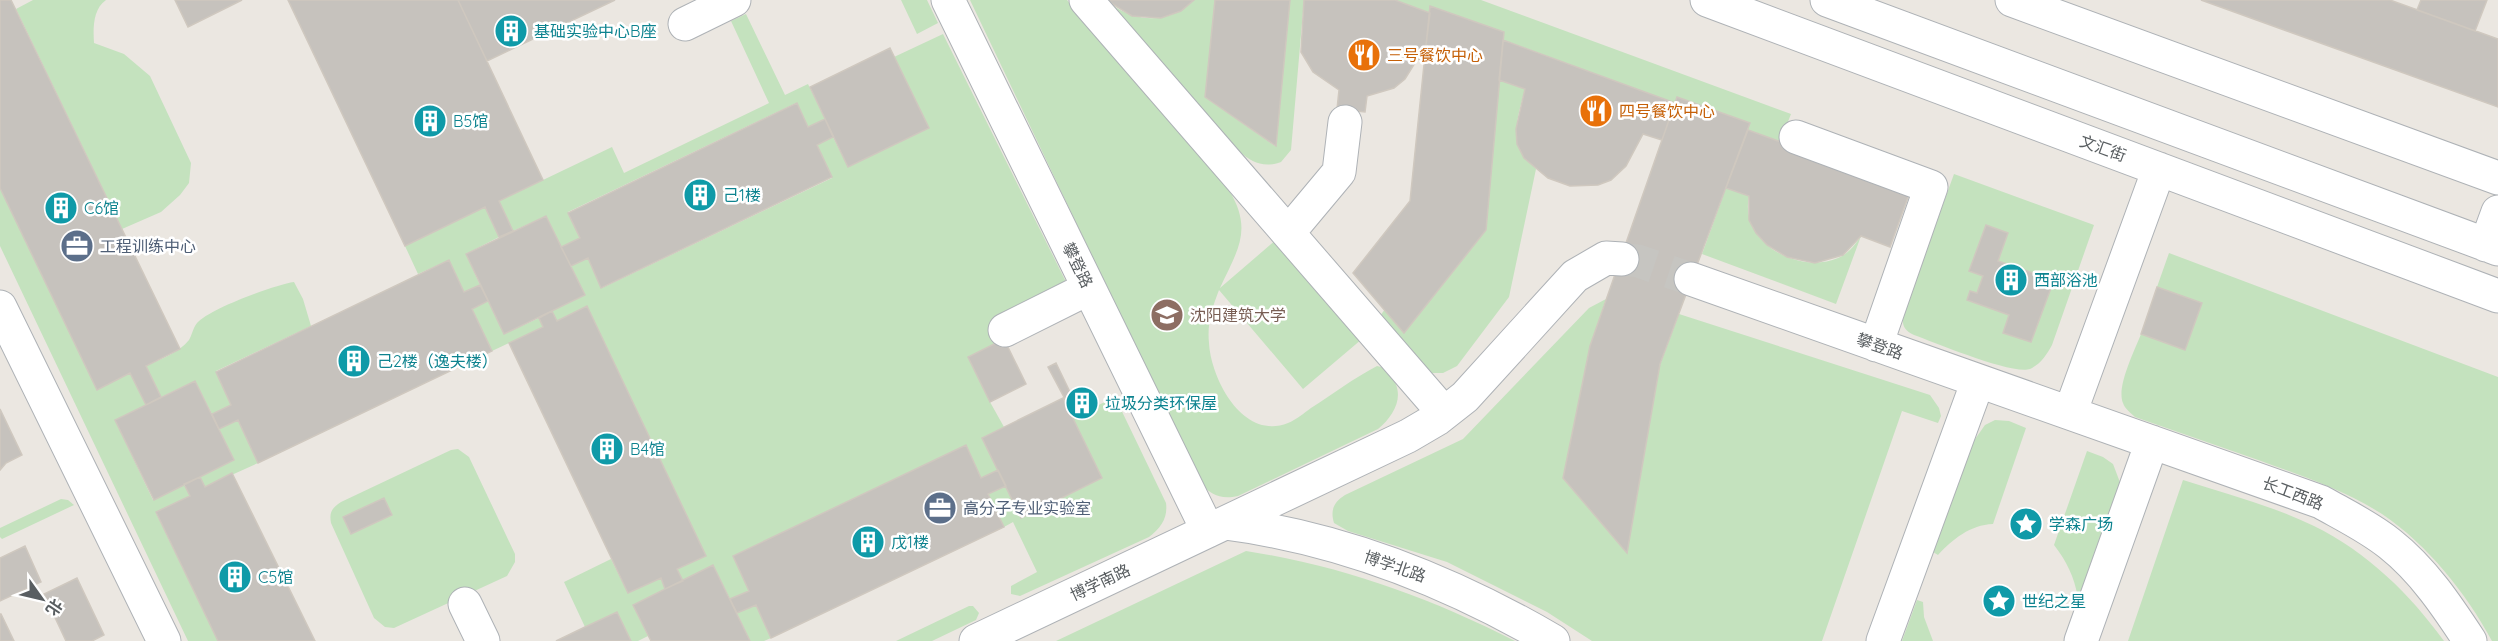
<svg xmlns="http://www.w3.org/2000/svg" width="2498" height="641" font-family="Quicksand,'Noto Sans SC',sans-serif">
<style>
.green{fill:#c4e2be}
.building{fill:#c6c2bd;stroke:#cfc8bf;stroke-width:1.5}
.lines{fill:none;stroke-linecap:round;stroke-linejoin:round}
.minor-tunnel{stroke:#c6c5c1;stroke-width:33;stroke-dasharray:33 16;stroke-linecap:butt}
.minor-casing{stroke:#aeb2b6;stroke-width:35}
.minor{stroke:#fff;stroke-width:33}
.labels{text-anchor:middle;stroke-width:5;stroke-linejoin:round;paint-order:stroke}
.culture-label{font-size:16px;fill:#0d838f;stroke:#fff;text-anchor:start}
.food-label{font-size:16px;fill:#c56008;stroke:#fff;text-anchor:start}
.street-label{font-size:16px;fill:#595e61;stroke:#fff}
.service-label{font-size:16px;fill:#4e5e75;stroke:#fff;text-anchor:start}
.education-label{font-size:16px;fill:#785e54;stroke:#fff;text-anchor:start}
</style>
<rect width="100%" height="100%" fill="#ebe7e1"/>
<path class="green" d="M33,0H106C93,9 93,28 94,43L124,54L150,76L191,163L189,183L180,195L161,212L122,229L16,9Z
M901,0H927L938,23L917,34Z
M970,0H1067L1229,190C1253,230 1238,249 1220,288L1277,239L1362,339L1303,389L1219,290C1212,308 1207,324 1209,343C1211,379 1243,441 1288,423C1296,420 1304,413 1311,408C1333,394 1354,378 1377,366C1383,367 1385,369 1389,374C1407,393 1395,415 1378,429L1238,496C1221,500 1210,495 1199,481Z
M1194,0H1215L1205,97L1275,146L1290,0H1304L1291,150L1281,162C1264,168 1252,163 1239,151L1112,5C1139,23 1170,24 1194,0Z
M1395,0H1481L1791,114L1780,142Z
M746,14L785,95L808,84L825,119L808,127L796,103L568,212L580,238L561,247L546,216L513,231L499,201L612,147L624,173L769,103L731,21Z
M943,34L1066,282L1004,339L990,402L1004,427L982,438L998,470L981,478L966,445L733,556L749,591L730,599L713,565L683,581L677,569L706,556L587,307L557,321L552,311L585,295L571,266L588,258L602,288L832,178L817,145L833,137L848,167L929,128L894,57Z
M1499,80L1525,89C1516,124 1508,141 1536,169L1509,297L1457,366L1443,373H1431L1378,319L1385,309L1405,332L1486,230Z
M1954,174L2094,225L2052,345C2047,354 2041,364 2030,369C2012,375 1936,343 1914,335C1904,330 1902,326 1903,315Z
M0,188L97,389L130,373L146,405L115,420L153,500L184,484L190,496L156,513L218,641H188L0,246Z
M1726,188L1749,196C1739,242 1798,275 1838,258C1848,254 1855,245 1861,236L1836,304L1702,254Z
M485,207L499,237L466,254L480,285L464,292L449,260L418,274L405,246Z
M2169,253L2498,377V641H2492C2466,593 2428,545 2382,514C2344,490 2302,476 2261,461C2219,446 2177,432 2135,417C2131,413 2125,409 2123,403C2116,387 2135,350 2141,334L2185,349L2157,287Z
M294,282L303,299L311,326L216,371L231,405L212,414L195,381L161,397L146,366C160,359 179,353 189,340C192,335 193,328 197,323C209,309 274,285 294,282Z
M1606,299L1590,346L1563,478L1627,552L1660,365L1679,314L1930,395L1939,408L1941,416L1938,423L1902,411L1822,641H1592L1547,612L1447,562L1348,531L1334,523C1330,510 1334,502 1345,495L1463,439L1589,308Z
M488,301L504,334L539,318L543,327L492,351L472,309Z
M1115,397L1166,503C1168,518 1161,528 1149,537L1020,596L1011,594V586L1037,572L1013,522L1004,527L988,494L1006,486L1021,518L1102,478L1072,418Z
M238,420L258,463L205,487L200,477L234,460L219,429Z
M1995,420L2009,421L2026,428L1993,524C1970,525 1953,539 1938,555L1933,552L1973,442L1985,425Z
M458,449L469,457L515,554V562L507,576L394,628L385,627L374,618L331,523C329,512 332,508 341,502L451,450Z
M2087,451L2103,457L2113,464L2121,485L2082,600L2078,598C2074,576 2067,562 2054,545Z
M2183,480C2227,494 2273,506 2314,526C2367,552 2410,594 2444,641H2128Z
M61,499L68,500L74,505L2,539L0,537V528Z
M1246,551C1342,566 1428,597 1515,641H1056Z
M611,559L628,593L661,578L665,589L633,605L648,636L638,641H631L617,612L585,627L564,582Z
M1917,600L1923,602L1924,617L1933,641H1902Z
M756,605L771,638L764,641H750L737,613Z
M969,606H973L979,613L976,620L932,641H896Z"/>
<path class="building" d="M0,0H11L180,349L146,366L161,397L146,405L130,373L97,390L0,188Z
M175,0H242L188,27Z
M288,0H458L543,180L499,201L513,231L499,237L485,207L405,246Z
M458,0H615L487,61Z
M1106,0H1194L1181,11L1161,18L1132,16Z
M1215,0H1290L1276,146L1205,97Z
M1304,0H1395L1430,13L1424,61L1418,58L1405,79L1394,88L1367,96L1365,112L1337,109L1339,90L1313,72L1301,52Z
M2201,0H2390L2498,39V107Z
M2421,0H2487L2475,31L2417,10Z
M1430,6L1504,32L1486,230L1404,333L1353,273L1410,201Z
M1503,40L1675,103L1662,140L1643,134L1626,166L1611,180L1598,185L1570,186L1548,178L1524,158L1517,144L1516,129L1525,89L1499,80Z
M890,48L929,128L848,167L810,87Z
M1677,97L1750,123L1660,364L1627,553L1563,478L1590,346Z
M797,103L808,127L825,119L833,137L817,145L832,177L601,288L588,258L571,266L561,247L580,238L568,213Z
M1748,130L1911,189L1890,247L1861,236L1843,255L1815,263L1787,257L1767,245L1756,233L1749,220V196L1726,188Z
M546,216L585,295L504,334L466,254Z
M1986,225L2008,233L1998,261L2042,276L2039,284L2051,288L2031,342L2003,333L2009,315L1967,300L1970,291L1977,293L1983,276L1969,271Z
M449,260L464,292L480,285L488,301L472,309L492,351L258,463L238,420L219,429L212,414L231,405L216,372Z
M2157,287L2202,303L2185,350L2141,334Z
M587,306L706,556L677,569L683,581L665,589L661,578L628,593L509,343L543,327L539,318L552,311L557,321Z
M1004,339L1026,384L990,402L968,357Z
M1056,363L1072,396L1065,399L1048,367Z
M195,381L234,460L154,500L115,420Z
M1090,389L1098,406L1075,417L1067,400Z
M1063,398L1102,478L1021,518L982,438Z
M0,409L22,455L6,463L0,470Z
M966,445L981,478L998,470L1006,486L988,494L1004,527L771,638L756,605L737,613L730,599L749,591L733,556Z
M232,473L233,475L315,641H218L156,512L190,496L184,484L200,477L205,487Z
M384,498L392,515L351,534L343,517Z
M25,546L41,582L0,601V558Z
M713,565L750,641H651L633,605Z
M77,578L104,635L92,641H66L44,594Z
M617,612L631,641H556L585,627Z
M0,614H1L14,641H0Z"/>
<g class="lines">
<path class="minor-tunnel" d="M1622,259L1638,261L1691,279"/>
<defs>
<path id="minor" d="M948,0L1208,531
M1086,0L1444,413
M1707,0L2498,296
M1827,0L2498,249
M2012,0L2498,178
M685,24L734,0
M1796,137L1931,187L1876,345
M1288,233L1339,172L1345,122
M2486,245L2498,212
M1691,279L2321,502C2344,515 2369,527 2390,544C2423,570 2447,606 2470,641
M0,307L164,641
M1005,330L1089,288
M2070,413L2159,169
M1225,523C1342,538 1452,582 1553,641
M465,604L483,641
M976,641L1408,436L1437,419L1465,397L1575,276L1606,258L1622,259
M1883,641L1978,381
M2081,641L2152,442"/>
</defs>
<use href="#minor" class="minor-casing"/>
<use href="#minor" class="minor"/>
</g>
<defs>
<symbol id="building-disc" viewBox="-11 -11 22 22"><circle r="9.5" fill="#0f9aa8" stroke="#fff"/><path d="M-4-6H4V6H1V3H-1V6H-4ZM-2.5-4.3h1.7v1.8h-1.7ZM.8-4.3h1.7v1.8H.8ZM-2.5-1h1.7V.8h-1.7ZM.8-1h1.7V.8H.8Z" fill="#fff"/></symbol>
<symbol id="restaurant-disc" viewBox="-11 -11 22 22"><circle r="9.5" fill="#e8710a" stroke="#fff"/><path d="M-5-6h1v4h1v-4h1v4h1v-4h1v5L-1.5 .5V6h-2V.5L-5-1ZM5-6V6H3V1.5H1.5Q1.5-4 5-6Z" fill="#fff"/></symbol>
<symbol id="office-disc" viewBox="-11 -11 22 22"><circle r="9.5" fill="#5c6f8a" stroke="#fff"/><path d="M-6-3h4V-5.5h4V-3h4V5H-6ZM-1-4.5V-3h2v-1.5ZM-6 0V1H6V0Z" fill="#fff"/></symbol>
<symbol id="university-disc" viewBox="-11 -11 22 22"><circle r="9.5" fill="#8d6e63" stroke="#fff"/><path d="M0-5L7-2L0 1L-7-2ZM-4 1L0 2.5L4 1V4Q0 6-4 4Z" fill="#fff"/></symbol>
<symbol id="sight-disc" viewBox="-11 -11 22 22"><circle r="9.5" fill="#0f9aa8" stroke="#fff"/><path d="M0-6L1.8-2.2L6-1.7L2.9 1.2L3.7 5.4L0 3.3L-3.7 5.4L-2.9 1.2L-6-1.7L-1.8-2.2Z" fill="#fff"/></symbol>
</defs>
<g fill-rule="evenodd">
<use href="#building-disc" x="492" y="12" width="38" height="38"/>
<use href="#restaurant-disc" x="1345" y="36" width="38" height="38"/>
<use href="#restaurant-disc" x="1577" y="92" width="38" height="38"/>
<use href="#building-disc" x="411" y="102" width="38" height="38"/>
<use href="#building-disc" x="681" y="176" width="38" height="38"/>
<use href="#building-disc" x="42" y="189" width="38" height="38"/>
<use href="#office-disc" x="58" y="227" width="38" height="38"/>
<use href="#building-disc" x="1992" y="261" width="38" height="38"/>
<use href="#university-disc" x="1148" y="296" width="38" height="38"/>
<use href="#building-disc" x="335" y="342" width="38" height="38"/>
<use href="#building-disc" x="1063" y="384" width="38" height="38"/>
<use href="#building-disc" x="588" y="430" width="38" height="38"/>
<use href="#office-disc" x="921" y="489" width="38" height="38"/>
<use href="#sight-disc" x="2007" y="505" width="38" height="38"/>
<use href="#building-disc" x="849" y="523" width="38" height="38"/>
<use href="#building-disc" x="216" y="558" width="38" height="38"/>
<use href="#sight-disc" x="1980" y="582" width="38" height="38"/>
</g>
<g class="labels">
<g class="culture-label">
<text x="534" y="37">基础实验中心B座</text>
<text x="453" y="127">B5馆</text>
<text x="723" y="201">己1楼</text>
<text x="84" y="214">C6馆</text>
<text x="2034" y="286">西部浴池</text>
<text x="377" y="367">己2楼（逸夫楼）</text>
<text x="1105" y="409">垃圾分类环保屋</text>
<text x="630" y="455">B4馆</text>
<text x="2049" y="530">学森广场</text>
<text x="891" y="548">戊1楼</text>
<text x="258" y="583">C5馆</text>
<text x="2022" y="607">世纪之星</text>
</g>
<g class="food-label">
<text x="1387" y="61">三号餐饮中心</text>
<text x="1619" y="117">四号餐饮中心</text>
</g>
<g class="street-label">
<text transform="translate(2103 148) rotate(20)" y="6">文汇街</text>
<text transform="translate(1078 265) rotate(64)" y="6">攀登路</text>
<text transform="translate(1880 346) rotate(19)" y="6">攀登路</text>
<text transform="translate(2293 493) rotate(21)" y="6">长工西路</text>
<text transform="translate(1395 566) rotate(19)" y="6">博学北路</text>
<text transform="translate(1100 582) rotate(-25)" y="6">博学南路</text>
</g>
<g class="service-label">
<text x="100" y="252">工程训练中心</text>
<text x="963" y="514">高分子专业实验室</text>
</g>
<g class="education-label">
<text x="1190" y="321">沈阳建筑大学</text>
</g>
</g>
<g transform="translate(42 599) rotate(124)" stroke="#ffffff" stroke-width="4.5" paint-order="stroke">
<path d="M0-4.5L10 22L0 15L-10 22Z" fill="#595e61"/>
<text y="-9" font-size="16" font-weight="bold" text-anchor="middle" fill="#595e61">北</text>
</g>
</svg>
